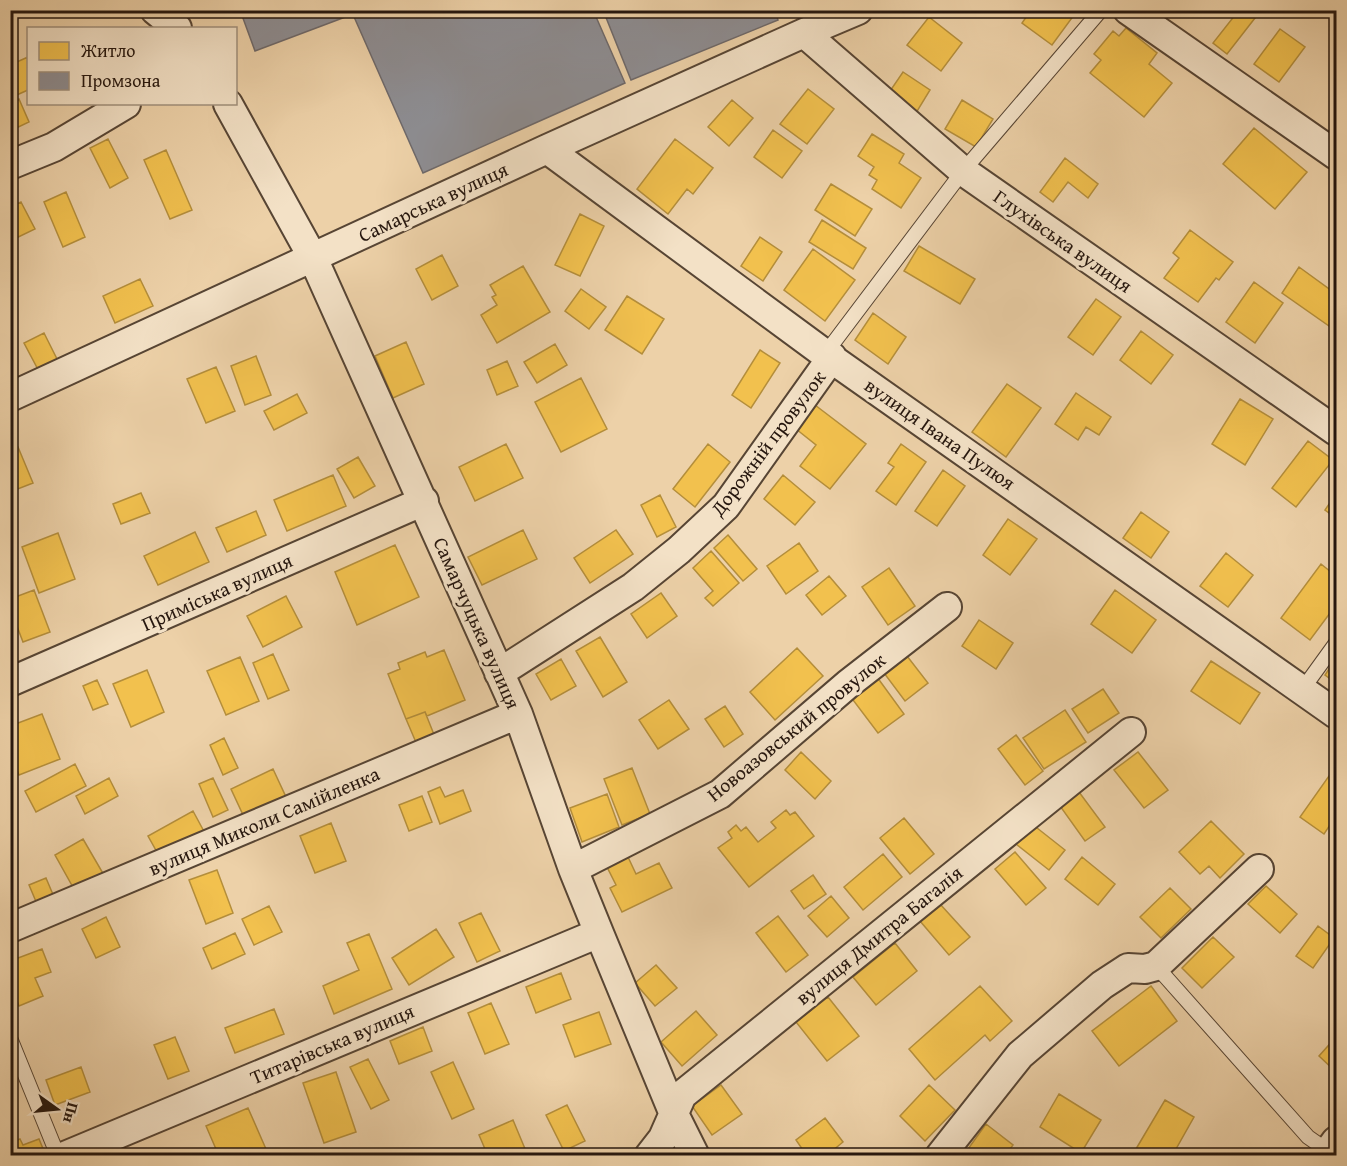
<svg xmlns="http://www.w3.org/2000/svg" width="1347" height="1166" font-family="'Gentium Book Plus',serif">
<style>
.homes{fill:#f2c14e;stroke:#b48e3b;stroke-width:1.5}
.industry{fill:#8d8d92;stroke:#6e696a;stroke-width:1.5}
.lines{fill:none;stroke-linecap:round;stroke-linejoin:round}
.service-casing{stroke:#574534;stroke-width:16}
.minor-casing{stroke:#574534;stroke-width:32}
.service{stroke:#f3e1c6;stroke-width:14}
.minor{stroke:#f3e1c6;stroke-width:28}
.labels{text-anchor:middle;stroke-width:6;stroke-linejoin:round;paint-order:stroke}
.street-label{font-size:20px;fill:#25160e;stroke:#f3e1c6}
</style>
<rect width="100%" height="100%" fill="#edd1a8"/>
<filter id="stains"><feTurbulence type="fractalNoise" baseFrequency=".00333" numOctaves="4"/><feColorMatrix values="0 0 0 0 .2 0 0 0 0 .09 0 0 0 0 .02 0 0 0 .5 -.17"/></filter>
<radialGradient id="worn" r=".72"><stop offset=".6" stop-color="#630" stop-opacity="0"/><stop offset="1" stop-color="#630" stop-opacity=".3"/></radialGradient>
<path class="homes" d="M1031,10L1038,15L1041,10L1077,11L1052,45L1022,23Z
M1239,10H1246L1255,18L1227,54L1213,43Z
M929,17L962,43L941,71L907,45Z
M1126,28L1157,53L1149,64L1172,83L1144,117L1090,73L1101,60L1094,54L1113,31L1119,36Z
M1280,29L1305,47L1279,82L1254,64Z
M28,57V90L10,98V65Z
M903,72L930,90L916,113L888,94Z
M808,89L834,109L807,144L780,124Z
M19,99L29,122L10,131V103Z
M732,100L753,118L729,146L708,127Z
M962,100L993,119L976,147L945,129Z
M1254,128L1307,172L1275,209L1223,164Z
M773,130L802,151L782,178L754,157Z
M872,134L904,154L899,163L921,178L901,208L872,189L877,180L869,175L874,167L858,156Z
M108,139L128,178L110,188L90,148Z
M675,139L713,168L693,194L687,189L668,214L637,189Z
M166,150L192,210L170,219L144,160Z
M1065,158L1098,184L1088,198L1068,182L1053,202L1040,192Z
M831,184L872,209L855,236L815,210Z
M66,192L85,237L63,247L44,202Z
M21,202L35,229L10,241V207Z
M580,214L604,226L580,276L555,265Z
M822,220L866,248L853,269L809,242Z
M1190,230L1233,262L1219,280L1216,278L1198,302L1164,278L1179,258L1173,253Z
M760,237L782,252L763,281L741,266Z
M919,246L975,279L960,304L904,271Z
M813,249L855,280L825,321L784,290Z
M442,255L458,286L432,300L416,269Z
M523,266L550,312L497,343L481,315L497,305L492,297L496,295L490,285Z
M1299,267L1336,294V316L1329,326L1282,293Z
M140,279L153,306L115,323L103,296Z
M1254,282L1283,303L1255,343L1226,322Z
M581,289L606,307L589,329L565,311Z
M627,296L664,319L642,354L605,330Z
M1096,299L1121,317L1093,355L1068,337Z
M873,313L906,337L888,364L855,340Z
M1141,331L1173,355L1151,384L1120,360Z
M44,333L61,367L42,377L24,343Z
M406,342L424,384L393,398L375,356Z
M555,344L567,365L537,383L524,362Z
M760,350L780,363L751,408L732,395Z
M256,356L271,395L245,405L231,366Z
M507,361L518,386L497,395L487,370Z
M216,367L235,411L206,423L187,379Z
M581,378L607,429L561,452L535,402Z
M1007,384L1041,408L1006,457L972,432Z
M1076,393L1111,417L1099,435L1086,427L1078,440L1055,424Z
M297,394L307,413L274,430L264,411Z
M1240,399L1273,419L1245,465L1212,444Z
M815,405L866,444L830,489L800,466L816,445L796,429Z
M1308,441L1333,460L1296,507L1272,488Z
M506,444L523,478L475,501L459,467Z
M708,444L730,462L695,507L673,489Z
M901,444L926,462L896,505L876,491L894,467L888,463Z
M18,447L33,483L10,492V449Z
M358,457L375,486L354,498L337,469Z
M943,470L965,486L937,526L915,511Z
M333,475L346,506L287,531L274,500Z
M783,475L815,502L795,525L764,499Z
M141,493L150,513L121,524L113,504Z
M1336,494V518L1325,510Z
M660,495L676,527L657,537L641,505Z
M256,511L266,535L227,552L216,528Z
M1141,512L1169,532L1151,558L1123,538Z
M1008,519L1037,539L1010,575L983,555Z
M523,530L537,559L482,585L468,557Z
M616,530L633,554L590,583L574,558Z
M195,532L209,562L158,585L144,556Z
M58,533L75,579L39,593L22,547Z
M728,535L757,569L743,581L714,548Z
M799,543L818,571L786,594L767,566Z
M395,545L419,597L357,625L335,572Z
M711,551L739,583L713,606L705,598L713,591L693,568Z
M1226,553L1253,575L1228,607L1200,586Z
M1321,564L1336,576V605L1310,640L1281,618Z
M889,568L915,606L888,625L862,587Z
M829,576L846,596L822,615L806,595Z
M34,590L50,632L23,642L10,608V599Z
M1115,590L1156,620L1132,653L1091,624Z
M661,593L677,616L647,638L631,614Z
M286,596L302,627L263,647L247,616Z
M979,620L1013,643L996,669L962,646Z
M600,637L627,682L603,697L576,651Z
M797,648L823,676L775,720L750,692Z
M444,650L465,700L427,716L425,712L406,719L388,674L400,669L398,663L425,652L427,657Z
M273,654L289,690L268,699L253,663Z
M907,656L928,683L905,701L884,673Z
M240,657L259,701L226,715L207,671Z
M1336,658V683L1325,675Z
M561,659L576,686L551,700L536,674Z
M1211,661L1260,693L1240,724L1191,691Z
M147,670L164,712L131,727L113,684Z
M877,677L904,714L878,733L850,696Z
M97,680L108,704L93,710L83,686Z
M1103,689L1119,713L1088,733L1072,709Z
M669,700L689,729L658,749L639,720Z
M725,706L743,734L724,747L705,719Z
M1065,710L1086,742L1044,769L1023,738Z
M425,712L439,747L421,754L406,719Z
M42,714L60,759L19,775L10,753V726Z
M1016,735L1043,771L1025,785L998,749Z
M224,738L238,768L223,775L210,745Z
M801,752L831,781L815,799L785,770Z
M1138,752L1168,790L1144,808L1114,770Z
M75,764L86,786L36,812L25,791Z
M1336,766V816L1324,834L1300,817Z
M632,768L650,814L622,825L604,779Z
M273,769L286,797L244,817L231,789Z
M109,778L118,796L85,814L76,796Z
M213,778L228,810L213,817L199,784Z
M440,787L445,797L463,790L471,811L440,824L428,792Z
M1079,792L1105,827L1085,841L1060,806Z
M607,794L619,827L582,842L570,808Z
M422,796L432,822L409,831L399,805Z
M786,810L790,815L795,812L814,836L749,887L718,848L732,838L728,832L736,825L741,831L746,827L758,842L776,828L771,822Z
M193,811L207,837L162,861L148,836Z
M904,818L934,854L910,874L880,838Z
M1211,821L1244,854L1220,878L1209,866L1200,874L1179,852Z
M331,823L346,861L315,873L300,836Z
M1032,824L1065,850L1049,870L1016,844Z
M83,839L108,882L79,898L55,855Z
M1015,852L1046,888L1026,905L995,869Z
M883,854L902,877L863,910L844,887Z
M628,857L636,874L659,863L672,888L622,912L610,888L616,885L607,867Z
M1082,857L1115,884L1098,905L1065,879Z
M217,870L233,913L206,924L189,880Z
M813,875L826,894L804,909L791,891Z
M46,878L57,904L40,911L29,885Z
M1266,886L1297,914L1280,933L1248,904Z
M1170,888L1191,909L1161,938L1140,917Z
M831,896L849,918L827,937L808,916Z
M940,904L970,937L949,955L920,921Z
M269,906L282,932L254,945L242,919Z
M481,913L500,951L477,962L459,923Z
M778,916L808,955L786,972L756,933Z
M106,917L120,947L96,958L82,929Z
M1318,926L1334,938L1313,968L1296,956Z
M436,929L454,957L409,985L392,958Z
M235,933L245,954L212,969L203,948Z
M369,934L392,989L334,1014L323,986L359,970L347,943Z
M1213,937L1234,957L1202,988L1182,968Z
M895,943L917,971L876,1005L853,977Z
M42,949L51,972L35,978L43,996L19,1006L10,983V961Z
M656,965L677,988L655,1006L635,983Z
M561,973L571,999L536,1013L526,987Z
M980,986L1012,1021L990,1041L985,1035L935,1080L909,1049Z
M1151,986L1177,1021L1119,1066L1092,1031Z
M828,997L859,1036L827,1061L796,1022Z
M491,1003L509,1044L485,1054L468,1013Z
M274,1009L284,1034L235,1053L225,1028Z
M696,1011L717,1035L682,1066L661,1042Z
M599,1012L611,1044L575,1057L563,1025Z
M423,1027L432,1051L399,1064L390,1041Z
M175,1037L189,1071L168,1079L154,1045Z
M1336,1037V1072L1319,1056Z
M368,1059L389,1100L371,1109L350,1067Z
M453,1062L474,1109L452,1119L431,1072Z
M81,1067L90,1092L55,1105L46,1080Z
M336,1072L356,1132L324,1143L303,1083Z
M721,1085L742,1114L712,1135L692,1106Z
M929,1085L955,1110L925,1141L900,1116Z
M1059,1094L1101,1120L1081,1153L1040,1127Z
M1165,1100L1194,1117L1172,1156H1135L1133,1154Z
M567,1105L585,1141L564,1151L546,1115Z
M248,1108L266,1149L250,1156H219L206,1126Z
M825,1118L843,1142L826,1156H807L796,1140Z
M513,1120L528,1156H488L479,1135Z
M986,1124L1013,1145L1005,1156H963Z
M20,1139L23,1145L39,1139L46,1156H10V1143Z"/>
<path class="industry" d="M240,10H346L348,16L255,51Z
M351,10H593L625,83L423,173Z
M603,10H775L778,20L631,80Z"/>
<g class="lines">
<defs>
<path id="service" d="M825,354L963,171L1101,10
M1302,690L1336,643
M1156,966L1308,1137L1328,1151
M10,1038L58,1156"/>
<path id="minor" d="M155,10L177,28
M1128,10L1336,155
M804,33L963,171L1336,431
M228,104L313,258L518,714L573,869L599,933L673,1112L695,1156
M547,149L825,354L1336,714
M10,165L54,147L126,104
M10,397L547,149L804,33L858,10
M499,673L633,587L679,550L726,506L832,357
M10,682L424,501
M573,869L720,794L848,684L947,607
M10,928L518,714
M65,1156L599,933
M649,1156L663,1138L682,1095L1131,732
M940,1156L1020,1055L1102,985L1128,968L1145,969L1156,966L1259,869
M1325,1156L1336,1141"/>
</defs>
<use href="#service" class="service-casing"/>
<use href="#minor" class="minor-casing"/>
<use href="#service" class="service"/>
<use href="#minor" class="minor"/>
</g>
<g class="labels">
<g class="street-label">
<text transform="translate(433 202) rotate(-25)" y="7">Самарська вулиця</text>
<text transform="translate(1063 241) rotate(35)" y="7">Глухівська вулиця</text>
<text transform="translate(940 434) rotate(35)" y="7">вулиця Івана Пулюя</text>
<text transform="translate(768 443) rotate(-53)" y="7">Дорожній провулок</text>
<text transform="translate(217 592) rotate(-24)" y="7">Приміська вулиця</text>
<text transform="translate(477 623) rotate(66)" y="7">Самарчуцька вулиця</text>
<text transform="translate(796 727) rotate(-39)" y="7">Новоазовський провулок</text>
<text transform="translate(264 821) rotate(-23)" y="7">вулиця Миколи Самійленка</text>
<text transform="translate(879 935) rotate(-39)" y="7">вулиця Дмитра Багалія</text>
<text transform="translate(332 1044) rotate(-23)" y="7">Титарівська вулиця</text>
</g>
</g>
<rect width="1347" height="1166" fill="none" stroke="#edd1a8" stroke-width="36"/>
<rect x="12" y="12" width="1323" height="1142" fill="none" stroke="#25160e" stroke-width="3"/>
<rect x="18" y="18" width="1311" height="1130" fill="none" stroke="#25160e" stroke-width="1.5"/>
<rect x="27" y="27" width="210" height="78" fill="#f3e1c6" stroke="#a1907c" stroke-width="1.5"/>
<rect x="39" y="42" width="30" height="18" fill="#f2c14e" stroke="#a1907c" stroke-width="1.5"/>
<text x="81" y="57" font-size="18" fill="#25160e">Житло</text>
<rect x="39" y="72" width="30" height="18" fill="#8d8d92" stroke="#a1907c" stroke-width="1.5"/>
<text x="81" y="87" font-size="18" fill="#25160e">Промзона</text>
<g transform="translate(57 1109) rotate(105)" stroke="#f3e1c6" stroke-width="4.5" paint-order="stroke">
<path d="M0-4.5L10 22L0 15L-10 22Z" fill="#25160e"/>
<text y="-9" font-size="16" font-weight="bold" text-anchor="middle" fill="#25160e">Пн</text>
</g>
<rect width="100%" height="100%" filter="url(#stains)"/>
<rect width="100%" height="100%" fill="url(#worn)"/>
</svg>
